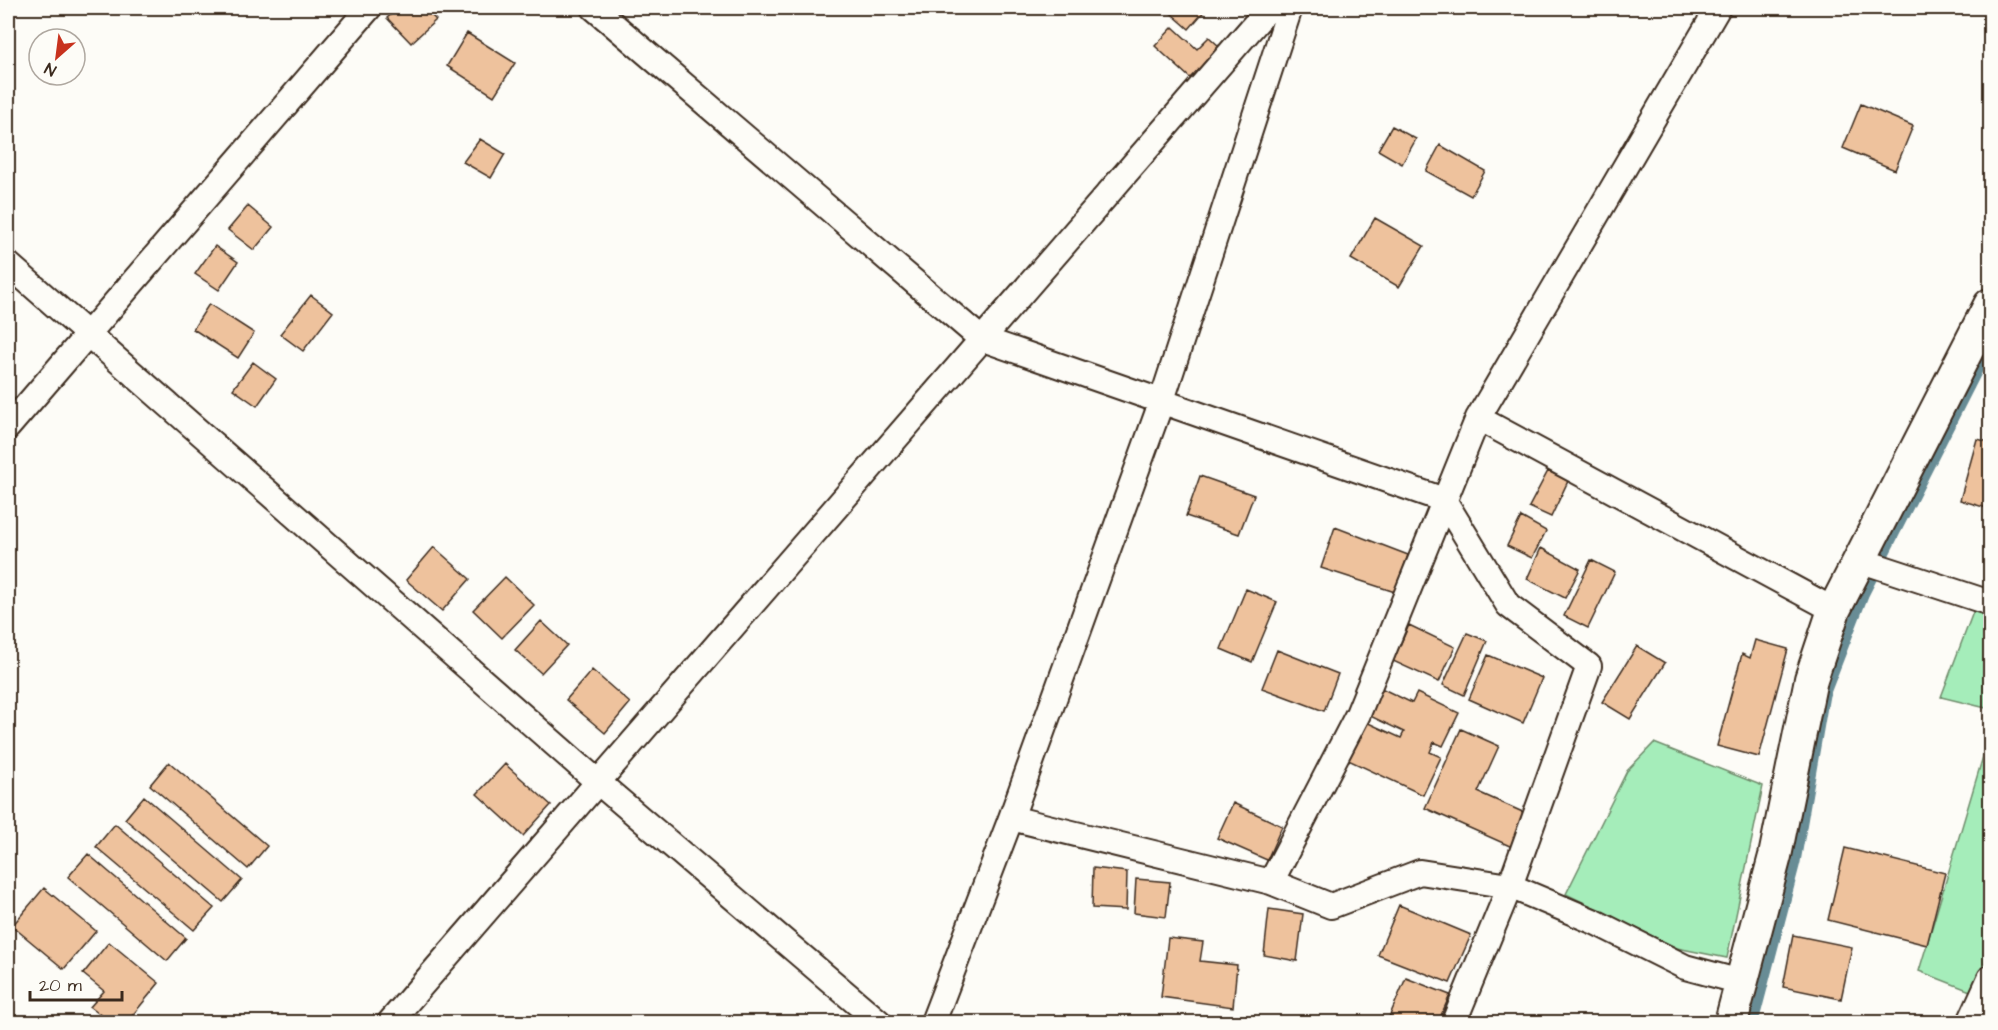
<svg xmlns="http://www.w3.org/2000/svg" width="1998" height="1030" font-family="'Architects Daughter',sans-serif">
<style>
.green{fill:#a5edba;stroke:#708c6c;stroke-width:1.5}
.lines{fill:none;stroke-linecap:round;stroke-linejoin:round}
.stream{stroke:#678c95;stroke-width:9}
.building{fill:#eec29d;stroke:#3b2a1e;stroke-width:1.5}
.minor-casing{stroke:#3b2a1e;stroke-width:28}
.tertiary-casing{stroke:#3b2a1e;stroke-width:36}
.minor{stroke:#fdfcf7;stroke-width:24}
.tertiary{stroke:#fdfcf7;stroke-width:32}
</style>
<rect width="100%" height="100%" fill="#fdfcf7"/>
<filter id="ink" filterUnits="userSpaceOnUse"><feTurbulence type="fractalNoise" baseFrequency=".0167" numOctaves="2"/><feDisplacementMap in="SourceGraphic" scale="12" xChannelSelector="R" yChannelSelector="G"/><feConvolveMatrix kernelMatrix="1 2 1 2 8 2 1 2 1" color-interpolation-filters="sRGB"/></filter>
<g filter="url(#ink)">
<path class="green" d="M1978,599L1990,603V709L1941,697Z
M1990,733V966L1983,996L1919,971Z
M1654,743L1763,786L1727,958L1677,948L1566,894L1627,771Z"/>
<g class="lines">
<path class="stream" d="M1754,1022L1796,862L1825,695L1864,595L1990,347"/>
</g>
<path class="building" d="M398,8H424L436,20L411,43L387,18Z
M1165,8H1207L1189,29Z
M1173,27L1197,49L1209,37L1220,47L1190,78L1155,46Z
M467,33L515,63L494,96L447,66Z
M1861,104L1913,126L1895,170L1843,148Z
M1392,126L1416,139L1402,164L1378,150Z
M480,139L505,154L491,178L463,162Z
M1440,145L1485,171L1471,196L1426,171Z
M248,206L273,227L254,250L228,230Z
M1375,218L1424,246L1399,287L1351,259Z
M215,246L238,262L219,290L195,274Z
M311,295L333,312L303,351L280,334Z
M209,304L254,333L238,358L193,329Z
M253,362L276,379L257,406L233,389Z
M1977,439L1990,442V509L1960,500Z
M1548,471L1568,481L1551,517L1529,507Z
M1200,476L1254,495L1239,534L1186,516Z
M1521,517L1546,531L1532,558L1507,546Z
M1335,527L1408,555L1395,592L1321,568Z
M434,547L470,579L442,611L406,580Z
M1541,548L1580,569L1565,598L1527,579Z
M1591,560L1615,572L1588,628L1564,616Z
M505,577L534,605L502,638L473,610Z
M1246,589L1277,602L1252,662L1221,649Z
M541,621L567,645L541,673L515,650Z
M1409,625L1455,647L1439,682L1393,661Z
M1467,633L1487,641L1464,695L1443,685Z
M1755,640L1788,649L1759,757L1717,746L1742,654L1750,658Z
M1637,646L1665,663L1630,719L1602,702Z
M1277,650L1338,674L1324,711L1262,688Z
M1488,655L1542,678L1523,723L1469,699Z
M592,670L630,703L605,733L566,700Z
M1381,688L1412,703L1417,693L1459,713L1443,746L1434,742L1430,752L1441,757L1423,795L1346,759L1364,721L1401,738L1404,732L1368,715Z
M1461,729L1499,746L1478,792L1527,814L1512,847L1425,808Z
M169,762L267,846L248,869L150,785Z
M505,764L551,805L523,836L477,794Z
M144,796L242,880L223,902L125,819Z
M1233,803L1282,826L1267,860L1217,838Z
M115,824L214,908L194,930L96,847Z
M1845,848L1945,873L1927,945L1828,920Z
M88,854L186,938L167,961L68,877Z
M1093,868L1127,872L1126,910L1092,908Z
M1136,879L1170,882L1166,917L1134,913Z
M44,888L96,931L64,969L12,926Z
M1399,905L1471,935L1450,983L1378,955Z
M1269,909L1303,914L1297,961L1264,955Z
M1793,935L1852,947L1841,999L1783,987Z
M1168,938L1203,942L1200,961L1237,965L1233,1007L1161,997Z
M109,942L159,983L127,1022H110L90,1007L104,991L83,974Z
M1406,978L1450,995L1438,1022H1387Z"/>
<g class="lines">
<defs>
<path id="minor" d="M594,8L980,338L1444,500L1508,605L1589,666L1510,886L1454,1022
M8,264L599,783L879,1022
M1478,418L1834,610
M8,427L369,8
M1859,560L1990,603
M1011,818L1271,882L1331,906L1420,872L1510,886L1595,922L1685,967L1741,982
M1271,882L1358,714L1478,418L1718,8
M390,1022L1269,8
M933,1022L1011,818L1161,403L1290,8
M1970,1022L1990,978"/>
<path id="tertiary" d="M1731,1022L1775,856L1811,679L1834,610L1990,305"/>
</defs>
<use href="#minor" class="minor-casing"/>
<use href="#tertiary" class="tertiary-casing"/>
<use href="#minor" class="minor"/>
<use href="#tertiary" class="tertiary"/>
</g>
</g>
<rect width="1998" height="1030" fill="none" stroke="#fdfcf7" stroke-width="30"/>
<rect x="15" y="15" width="1968" height="1000" fill="none" stroke="#3b2a1e" stroke-width="2" filter="url(#ink)"/>
<g transform="translate(57 57) rotate(208)"><circle r="28" fill="#fdfcf7" stroke="#afa8a0" stroke-width="1.5"/>
<path d="M0-4.5L10 22L0 15L-10 22Z" fill="#c8321e"/>
<text y="-9" font-size="16" font-weight="bold" text-anchor="middle" fill="#3b2a1e">N</text>
</g>
<path d="M30 991v9h92v-9" fill="none" stroke="#3b2a1e" stroke-width="3"/>
<text x="39" y="991" font-size="18" fill="#3b2a1e" stroke="#fdfcf7" stroke-width="4.5" paint-order="stroke">20 m</text>
</svg>
